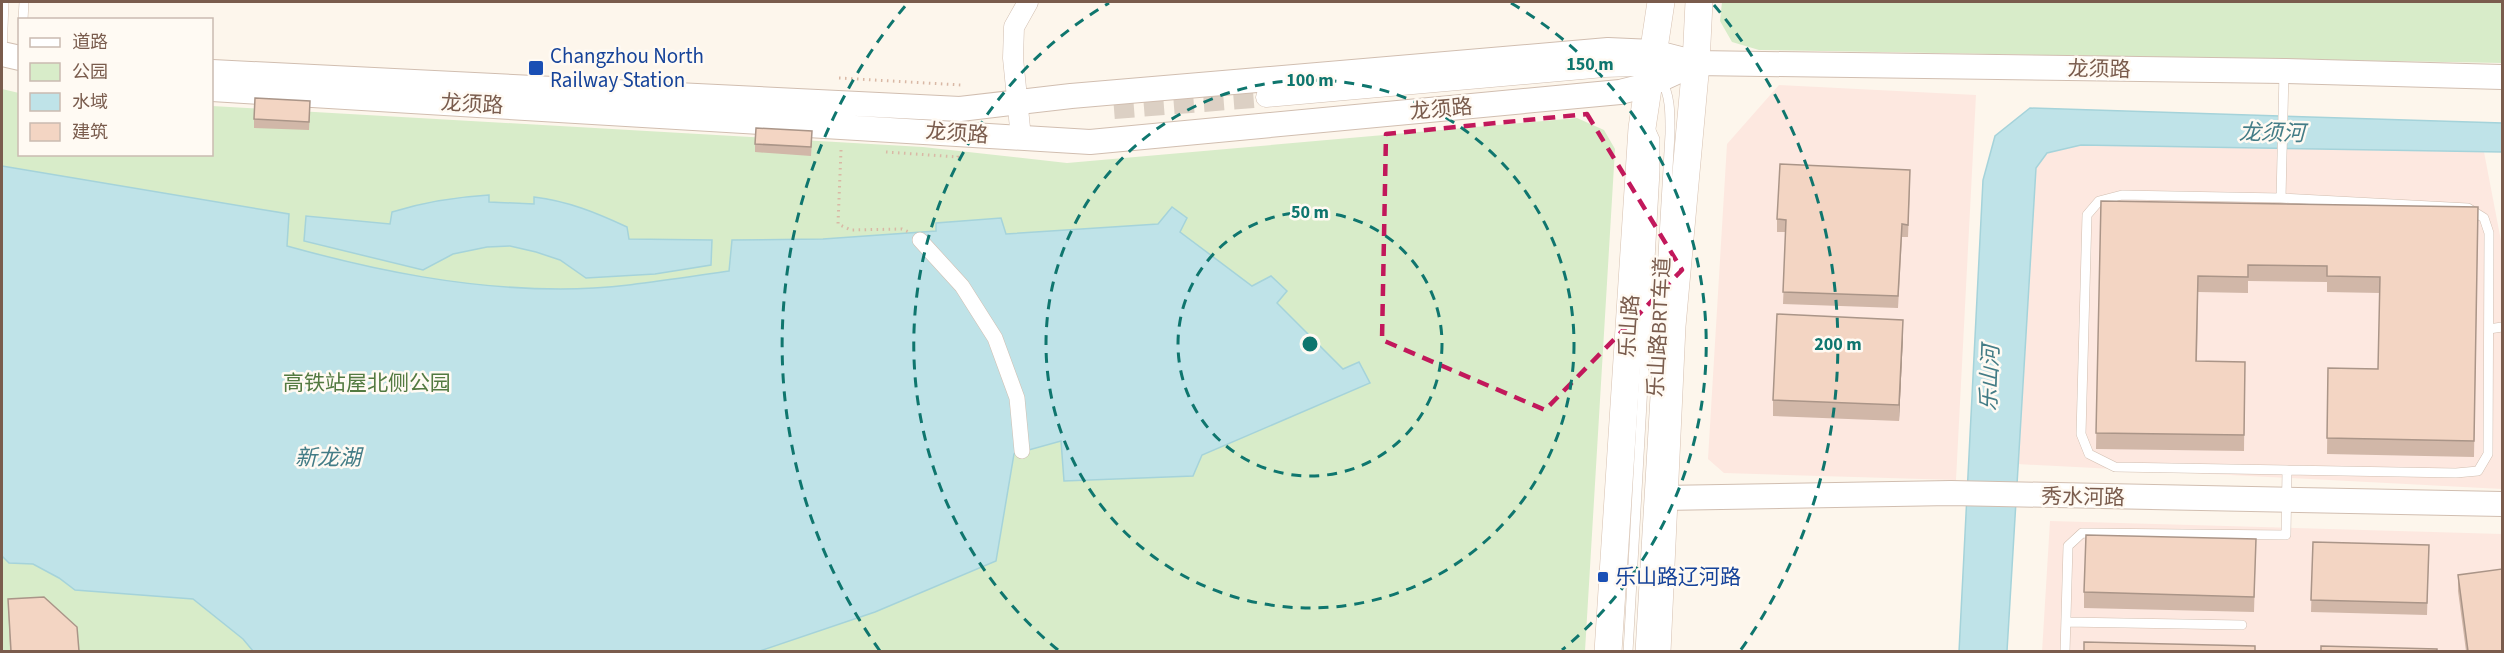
<svg xmlns="http://www.w3.org/2000/svg" width="2504" height="653" font-family="'Source Sans 3','Noto Sans SC',sans-serif">
<style>
.commercial{fill:#fde8e0}
.green{fill:#d8ecc9}
.water{fill:#bfe3e8;stroke:#a5d3da;stroke-width:1.5}
.lines{fill:none;stroke-linecap:round;stroke-linejoin:round}
.minor-tunnel{stroke:#dcd0c4;stroke-width:20;stroke-dasharray:20 10;stroke-linecap:butt}
.service-casing{stroke:#d1beb0;stroke-width:10}
.pedestrian-casing{stroke:#d1beb0;stroke-width:16}
.minor-casing{stroke:#d1beb0;stroke-width:21}
.tertiary-casing{stroke:#d1beb0;stroke-width:26}
.secondary-casing{stroke:#d6c0b0;stroke-width:28}
.path{stroke:#d9b8a5;stroke-width:3;stroke-dasharray:1.5 4.5;stroke-linecap:butt}
.service{stroke:#fff;stroke-width:9}
.pedestrian{stroke:#fff;stroke-width:15}
.minor{stroke:#fff;stroke-width:20}
.tertiary{stroke:#fff;stroke-width:24}
.secondary{stroke:#fff;stroke-width:27}
.wall{fill:#d1b7a8}
.shaded-wall{fill:#aa9588}
.building{fill:#f3d5c3;stroke:#aa9588;stroke-width:1.5}
.marked{fill:none;stroke:#c2185b;stroke-width:4.5;stroke-dasharray:12 8;stroke-linejoin:round}
.ring{fill:none;stroke:#0f766e;stroke-width:3;stroke-dasharray:10 8}
.transit-dot{fill:#1a4fb4;stroke:#fffaf3;stroke-width:2}
.labels{text-anchor:middle;stroke-width:5;stroke-linejoin:round;paint-order:stroke}
.transit-label{font-size:21px;fill:#164399;stroke:#fffaf3;text-anchor:start}
.street-label{font-size:21px;fill:#7a5c4d;stroke:#fffaf3}
.park-label{font-size:21px;fill:#537a41;stroke:#fffaf3}
.water-label{font-size:22px;font-style:italic;fill:#437c86;stroke:#fffaf3}
.centre{fill:#0f766e;stroke:#fffaf3;stroke-width:3}
.ring-label{font-size:18px;text-anchor:middle;font-weight:bold;fill:#0f766e;stroke:#fffaf3;stroke-width:5;stroke-linejoin:round;paint-order:stroke}
</style>
<rect width="100%" height="100%" fill="#fdf6ec"/>
<path class="commercial" d="M1779,85L1976,95L1956,480L1724,473L1708,459L1727,144Z
M2081,145L2484,152L2502,246V489L2017,464L2036,167L2047,153Z
M2050,521L2502,534V651L2042,652Z"/>
<path class="green" d="M1722,2H2502V63L1759,50L1732,42L1720,21Z
M2,89L19,93L20,154H212V106L923,147L1067,163L1577,118L1604,130L1615,149L1585,651H2Z"/>
<path class="water" d="M2030,108L2502,123V152L2081,145L2047,153L2036,168L2007,651L1959,652L1983,180L1995,136Z
M2,166L289,214L287,246C377,271 467,289 561,289C617,289 673,279 729,271L732,240L823,239L936,231V223L1001,218L1006,234L1158,224L1172,207L1187,218L1180,232L1252,286L1271,276L1287,291L1277,303L1343,369L1359,362L1370,383L1202,455L1193,476L1064,481L1061,441L1014,454L996,561L875,612L760,651H253L243,639L193,599L75,590L59,578L33,564L9,563L2,556Z
M489,195V202L534,204V197C568,201 597,213 627,227L629,239L712,240L711,265L655,274L586,278L560,260L536,252L510,246L487,247L453,254L423,270L304,241L306,216L390,224L392,212C424,202 455,197 489,195Z"/>
<g class="lines">
<path class="minor-tunnel" d="M1114,109L1266,97"/>
<defs>
<path id="service" d="M23,20L24,2
M2,54L4,2
M2122,195L2281,198L2468,208L2484,218L2489,233L2488,454L2478,471L2456,473L2115,467L2089,454L2081,434L2087,215L2099,201Z
M2281,198L2284,72
M1659,323L1670,134C1670,117 1671,95 1661,80
M2489,329L2502,327
M2066,622L2242,625
M1628,652L1655,171V139L1650,128
M1640,652L1658,345
M2065,652L2068,546L2082,533L2286,535L2287,470"/>
<path id="pedestrian" d="M920,240L962,286L995,338L1017,398L1022,451"/>
<path id="minor" d="M1266,97L1604,67L1664,65
M1021,138L1013,58L1014,27L1028,2"/>
<path id="tertiary" d="M2,54L20,58
M212,72L960,109L1071,96L1608,50L1653,52L1696,63L2284,71L2502,77
M212,89L1090,142L1620,92L1648,85L1696,63
M1663,498L1951,493L2502,504"/>
<path id="secondary" d="M1608,652L1642,128L1661,2
M1657,652L1672,326L1696,63L1699,2"/>
</defs>
<use href="#service" class="service-casing"/>
<use href="#pedestrian" class="pedestrian-casing"/>
<use href="#minor" class="minor-casing"/>
<use href="#tertiary" class="tertiary-casing"/>
<use href="#secondary" class="secondary-casing"/>
<path class="path" d="M839,78L961,85
M841,150L838,224L851,230L902,229L909,232
M886,152L958,157V154"/>
<use href="#service" class="service"/>
<use href="#pedestrian" class="pedestrian"/>
<use href="#minor" class="minor"/>
<use href="#tertiary" class="tertiary"/>
<use href="#secondary" class="secondary"/>
</g>
<path class="wall" d="M310,110L309,130L254,128V119Z
M812,140L811,156L755,152V144Z
M1910,182L1908,237H1902L1898,308L1783,304L1786,232H1777V219Z
M2101,201L2478,207L2474,457L2327,454L2328,368L2378,369L2380,293L2327,292V282L2248,281V293L2198,292L2197,361L2245,362L2244,451L2096,449Z
M1903,336L1899,421L1773,416V400Z
M2256,539L2254,612L2084,608V592Z
M2313,542L2429,545L2427,615L2311,612Z
M2458,575L2502,651H2466L2458,591Z
M8,599L79,651H10Z"/>
<path class="shaded-wall" d="M1903,320V336L1899,421V405Z"/>
<path class="building" d="M255,98L310,101L309,122L254,119Z
M756,128L812,131L811,147L755,144Z
M1780,164L1910,170L1908,225L1902,224L1898,296L1783,292L1786,220L1777,219Z
M2101,201L2478,207L2474,441L2327,438L2328,368L2378,369L2380,277L2327,276V266L2248,265V277L2198,276L2196,361L2245,362L2244,435L2096,433Z
M1777,314L1903,320L1899,405L1773,400Z
M2086,535L2256,539L2254,597L2084,592Z
M2313,542L2429,545L2427,603L2311,600Z
M2502,569V651H2468L2458,575Z
M44,597L77,627L79,651H11L8,599Z
M2084,642L2255,646V651H2084Z
M2321,646L2437,649V651H2321Z"/>
<path class="marked" d="M1587,114L1682,270L1545,410L1382,340L1386,134Z"/>
<g class="ring">
<circle cx="1310" cy="344" r="132"/>
<circle cx="1310" cy="344" r="264"/>
<path d="M1058 650A396 396 0 0 1 1109 3M1511 3A396 396 0 0 1 1562 650"/>
<path d="M880 651A528 528 0 0 1 906 5M1714 5A528 528 0 0 1 1740 651"/>
</g>
<g class="transit-dot">
<rect x="528" y="60" width="16" height="16" rx="3"/>
<rect x="1597" y="571" width="12" height="12" rx="3"/>
</g>
<g class="labels">
<g class="transit-label">
<text x="550" y="63">Changzhou North<tspan x="550" dy="24">Railway Station</tspan></text>
<text x="1615" y="584">乐山路辽河路</text>
</g>
<g class="street-label">
<text transform="translate(2099 69) rotate(1)" y="7">龙须路</text>
<text transform="translate(472 104) rotate(3)" y="7">龙须路</text>
<text transform="translate(1441 109) rotate(-5)" y="7">龙须路</text>
<text transform="translate(957 133) rotate(4)" y="7">龙须路</text>
<text transform="translate(1629 326) rotate(-86)" y="7">乐山路</text>
<text transform="translate(1659 327) rotate(-87)" y="7">乐山路BRT车道</text>
<text transform="translate(2083 497) rotate(1)" y="7">秀水河路</text>
</g>
<g class="park-label">
<text x="367" y="390">高铁站屋北侧公园</text>
</g>
<g class="water-label">
<text transform="translate(2272 132) rotate(1)" y="8">龙须河</text>
<text transform="translate(1989 378) rotate(-88)" y="8">乐山河</text>
<text x="328" y="465">新龙湖</text>
</g>
</g>
<circle cx="1310" cy="344" r="9" class="centre"/>
<g class="ring-label">
<text x="1590" y="70">150 m</text>
<text x="1310" y="86">100 m</text>
<text x="1310" y="218">50 m</text>
<text x="1838" y="350">200 m</text>
</g>
<rect width="2504" height="653" fill="none" stroke="#7a5c4d" stroke-width="6"/>
<rect x="18" y="18" width="195" height="138" fill="#fffaf3" stroke="#cabbb1" stroke-width="1.5"/>
<rect x="30" y="38" width="30" height="9" fill="#ffffff" stroke="#cabbb1" stroke-width="1.5"/>
<text x="72" y="48" font-size="18" fill="#7a5c4d">道路</text>
<rect x="30" y="63" width="30" height="18" fill="#d8ecc9" stroke="#cabbb1" stroke-width="1.5"/>
<text x="72" y="78" font-size="18" fill="#7a5c4d">公园</text>
<rect x="30" y="93" width="30" height="18" fill="#bfe3e8" stroke="#cabbb1" stroke-width="1.5"/>
<text x="72" y="108" font-size="18" fill="#7a5c4d">水域</text>
<rect x="30" y="123" width="30" height="18" fill="#f3d5c3" stroke="#cabbb1" stroke-width="1.5"/>
<text x="72" y="138" font-size="18" fill="#7a5c4d">建筑</text>
</svg>
